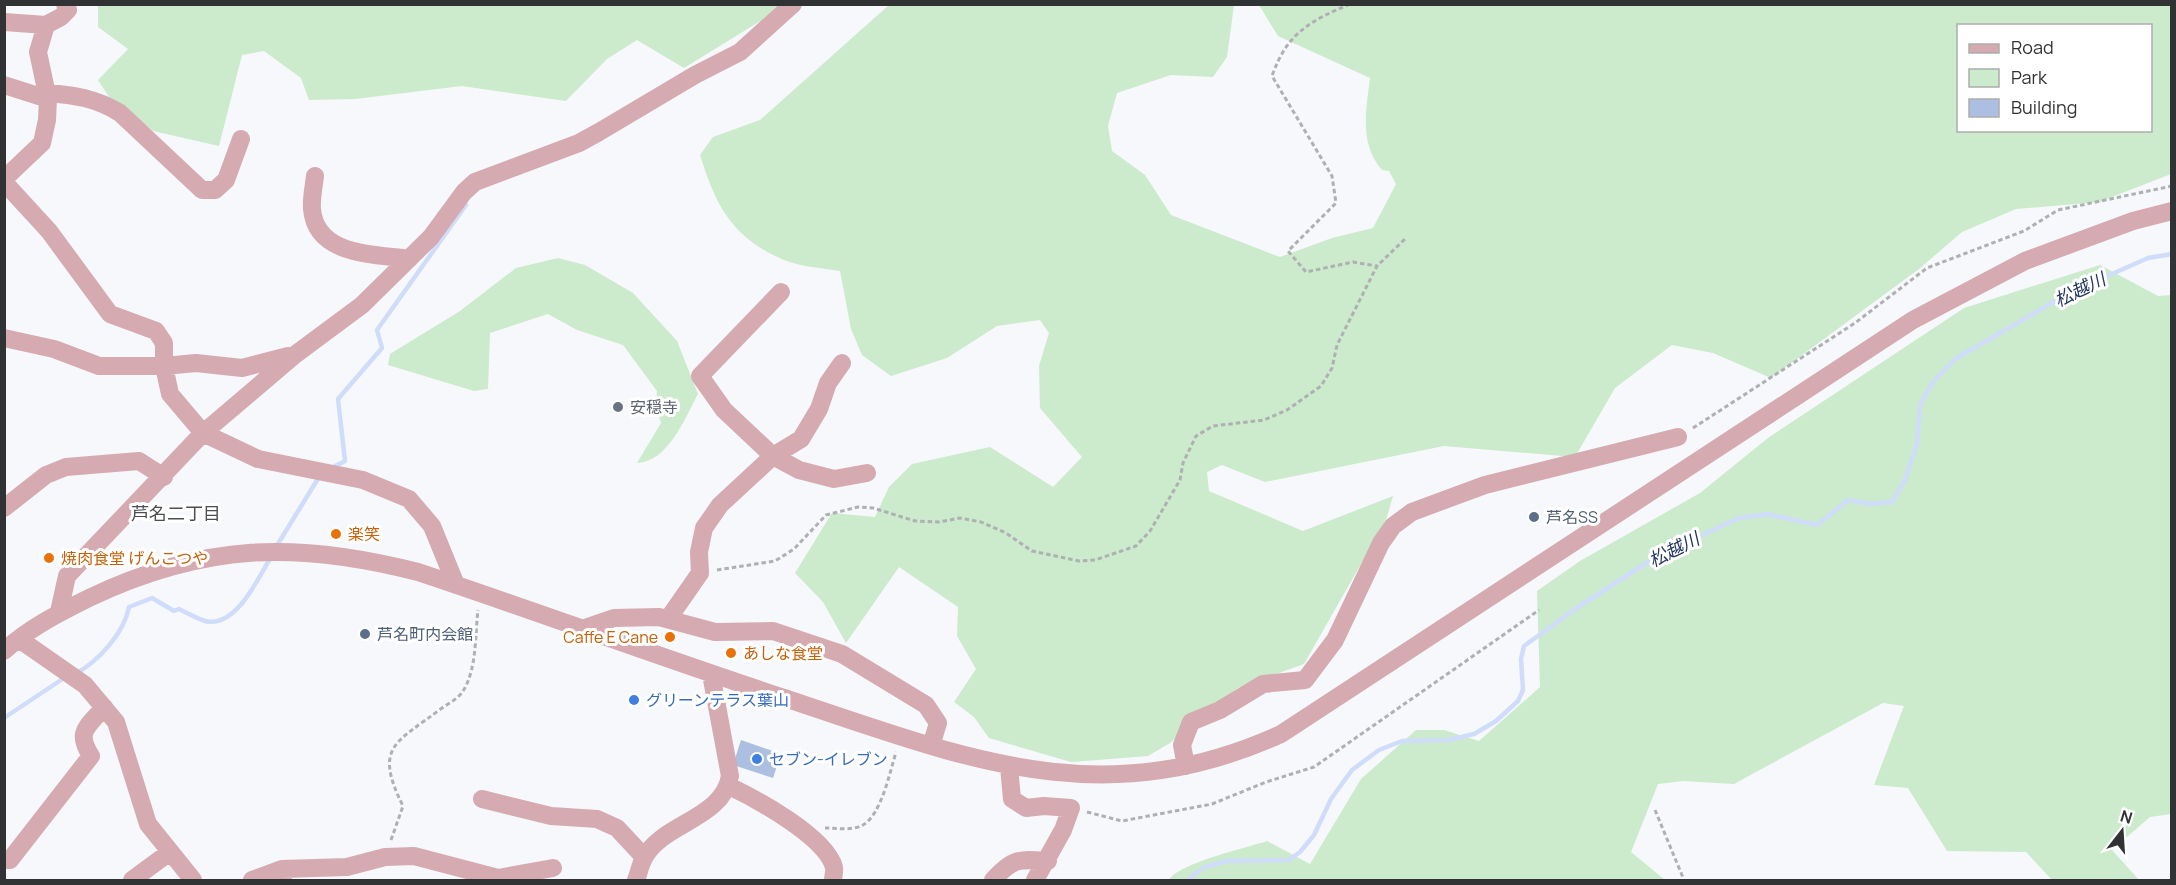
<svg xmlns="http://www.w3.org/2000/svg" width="2176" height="885" font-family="Manrope,'Noto Sans JP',sans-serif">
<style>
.green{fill:#cceacc;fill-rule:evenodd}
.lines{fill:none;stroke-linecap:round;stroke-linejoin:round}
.stream{stroke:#cfddfa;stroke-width:4.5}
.building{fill:#acbfe0}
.path{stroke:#aeb0b2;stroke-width:3;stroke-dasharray:4.5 3;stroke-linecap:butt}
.minor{stroke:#d5aab1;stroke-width:18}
.worship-dot{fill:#6b7280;stroke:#fff;stroke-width:2}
.service-dot{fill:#5c6f8a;stroke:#fff;stroke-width:2}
.food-dot{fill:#e8710a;stroke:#fff;stroke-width:2}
.shop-dot{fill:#3f7fe0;stroke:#fff;stroke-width:2}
.labels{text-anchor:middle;stroke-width:6;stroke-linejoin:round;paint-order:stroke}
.worship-label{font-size:16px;fill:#5b616d;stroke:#fff;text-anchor:start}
.service-label{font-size:16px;fill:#4e5e75;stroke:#fff;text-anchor:start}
.food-label{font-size:16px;fill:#c56008;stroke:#fff;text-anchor:start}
.shop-label{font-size:16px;fill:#366cbe;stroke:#fff;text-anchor:start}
.water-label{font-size:18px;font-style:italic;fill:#233663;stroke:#fff}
.neighbourhood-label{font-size:18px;fill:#4d4e50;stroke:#fff}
</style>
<rect width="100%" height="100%" fill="#f6f8fb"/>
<path class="green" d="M98,5H779L762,20L684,68L637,40L607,59L566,101L462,86L355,99L309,100L301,78L264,51L242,55L219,146L153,131L109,97L98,80L128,49L98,27Z
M889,5H1234L1227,57L1213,77L1171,75L1117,93L1108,126L1112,151L1145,175L1171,215L1280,257L1332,238L1373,228L1396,184L1389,171L1382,170C1359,143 1366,111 1370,78L1278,36L1259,5H2171V174L2099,202L2016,209L1962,232L1919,269L1771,378L1713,353L1672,345L1615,388L1575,457L1444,446L1265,482L1222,465L1207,472L1209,491L1303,531L1393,496L1386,520L1304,664L1238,688L1170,743L1148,756L1071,762L989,738L974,717L954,702L976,669L957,636L958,607L899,567L846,643L823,602L795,573L832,513L875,517L889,487L912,464L990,447L1053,487L1082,457L1040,408L1039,366L1049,333L1040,320L997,326L947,358L891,376L862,355L851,329L840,271C823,268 801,267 784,260C732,238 716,206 700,155L713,137L760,120ZM1958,26H2150V130H1958Z
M558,258L585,265L633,293L677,341L698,394C685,418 668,462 637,463L661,423L656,406L657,391L623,345L577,330L548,314L490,333L488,389L474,391L388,365L390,354L460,311L516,268Z
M2100,265L2158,296L2171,295V814L2150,817L2112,850L2139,880H2052L2026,852L1947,851L1908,788L1874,785L1904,706L1883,703L1734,784L1683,781L1658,784L1631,852L1665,880H1169C1179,863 1246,848 1267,841L1310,864L1361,779L1416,730H1444L1479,741L1540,687L1537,591L1580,561L1700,493L1768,438L1964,308Z"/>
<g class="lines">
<path class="stream" d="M333,467L345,461L338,399L382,348L377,330L466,205
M276,547L319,477
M75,674C99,661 124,633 129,607L152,598L174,611L179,609C187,613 196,618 205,621C236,629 258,578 271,557
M4,718L64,678
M1187,880L1205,867L1227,861L1289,860L1300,852L1314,835L1331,799L1352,770L1379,750L1402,741L1449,740L1474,734L1496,721L1518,701L1523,690L1521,659L1524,646L1578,607L1659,555L1739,518L1767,514L1817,525L1848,500L1871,504L1892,502L1905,480L1917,444L1920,404L1933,382L1955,359L2069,293L2148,258L2172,254"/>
</g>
<path class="building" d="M741,740L781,754L773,778L733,765Z"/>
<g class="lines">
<path class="path" d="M1350,4C1310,21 1287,33 1272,76L1332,176L1336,203L1288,251L1306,272L1353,262L1377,266
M1693,428L1855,323L1927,268L2024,231L2058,210L2172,186
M717,570L775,561L794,549L826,515L858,507L873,508L915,521L939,522L960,518L981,522L1006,533L1032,551L1079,561L1095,560L1136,546L1150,531L1180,480L1183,463L1196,436L1213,426L1264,420L1287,410L1321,386L1332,368L1337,345L1377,266L1406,238
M1655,810L1684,880
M1087,812L1122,821L1212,804L1266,782L1314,767L1539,610
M825,828C837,828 852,831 863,825C881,815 890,772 896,752
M391,840L403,806C373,746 396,743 442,708C448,704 459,698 463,691C477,669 475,635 478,610"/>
<path class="minor" d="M4,22L46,25
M4,85L48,99
M47,93C74,95 96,98 120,113L202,190H215L226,180L241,139
M315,176C314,186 311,198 312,209C316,256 374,254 409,259
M4,179L42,143L47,120L48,99L38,52L46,25L61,17L68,10L65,4
M4,182L49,231L110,314L156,331L164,343V366L170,394L203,433L258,459L363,480L409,499L432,526L456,585
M781,292L700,376L724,410L773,456L799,470L834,479L867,473
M4,338L54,349L99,366H164L196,363L242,368L288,356
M4,508L46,475L66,467L139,461L164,477
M59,612L67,576L203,433L296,354L362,305L431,237L464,192L475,182L579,143L599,132L695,75L740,52L793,4
M668,619L700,573L699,552L704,528L720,505L773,456L801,439L819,409L828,383L842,363
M582,629L614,618L659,617L715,632L773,631L842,654L926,705L938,723L931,746
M19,639L85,685L116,722L148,824L193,880
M4,651C29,628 59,613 89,598C204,543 297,541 418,572C538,612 657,656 778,696C956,754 1096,818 1281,734L1913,320L2025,261L2133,221L2172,211
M1186,766L1182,745L1191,722L1220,710L1263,684L1305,680L1335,640L1381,543L1393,526L1412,512L1485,485L1678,437
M1009,767L1012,799L1026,808L1044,806L1071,808L1063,830L1035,880
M729,786C756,799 825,836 834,867C835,870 833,877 833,880
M482,799L551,816L597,819L617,828L644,857
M4,860H10L91,756C75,731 88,727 104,707
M132,880L170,852
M252,880L282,869
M283,880L282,869L347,867L385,857L414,856L498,878L553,868
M636,880C639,873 640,865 644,858C662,823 723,819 730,776L711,674
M993,880C1013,858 1019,859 1048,861"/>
</g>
<circle class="worship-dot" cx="618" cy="407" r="6"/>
<g class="service-dot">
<circle cx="1534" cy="517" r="6"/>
<circle cx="365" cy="634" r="6"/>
</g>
<g class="food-dot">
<circle cx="336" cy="534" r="6"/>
<circle cx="49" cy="558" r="6"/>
<circle cx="670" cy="637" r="6"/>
<circle cx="731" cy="653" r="6"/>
</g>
<g class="shop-dot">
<circle cx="634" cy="700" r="6"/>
<circle cx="757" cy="759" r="6"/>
</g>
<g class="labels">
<g class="worship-label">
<text x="630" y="413">安穏寺</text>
</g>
<g class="service-label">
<text x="1546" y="523">芦名SS</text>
<text x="377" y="640">芦名町内会館</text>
</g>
<g class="food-label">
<text x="348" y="540">楽笑</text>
<text x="61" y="564">焼肉食堂 げんこつや</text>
<text x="658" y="643" text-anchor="end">Caffe E Cane</text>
<text x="743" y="659">あしな食堂</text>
</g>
<g class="shop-label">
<text x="646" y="706">グリーンテラス葉山</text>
<text x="769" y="765">セブン-イレブン</text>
</g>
<g class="water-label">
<text transform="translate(2080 290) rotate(-26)" y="6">松越川</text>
<text transform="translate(1674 550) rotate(-27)" y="6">松越川</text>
</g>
<g class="neighbourhood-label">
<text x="176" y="520">芦名二丁目</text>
</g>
</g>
<rect width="2176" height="885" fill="none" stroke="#313233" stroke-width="12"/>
<rect x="1957" y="24" width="195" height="108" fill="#ffffff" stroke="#adadad" stroke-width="1.5"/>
<rect x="1969" y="44" width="30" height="9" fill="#d5aab1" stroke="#adadad" stroke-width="1.5"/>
<text x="2011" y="54" font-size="18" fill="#313233">Road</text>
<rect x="1969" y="69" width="30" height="18" fill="#cceacc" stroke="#adadad" stroke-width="1.5"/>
<text x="2011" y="84" font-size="18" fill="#313233">Park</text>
<rect x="1969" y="99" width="30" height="18" fill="#acbfe0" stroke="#adadad" stroke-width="1.5"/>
<text x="2011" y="114" font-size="18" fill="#313233">Building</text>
<g transform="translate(2122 831) rotate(17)" stroke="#ffffff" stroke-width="4.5" paint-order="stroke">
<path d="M0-4.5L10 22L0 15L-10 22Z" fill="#313233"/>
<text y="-9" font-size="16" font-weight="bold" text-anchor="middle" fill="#313233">N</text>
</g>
</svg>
